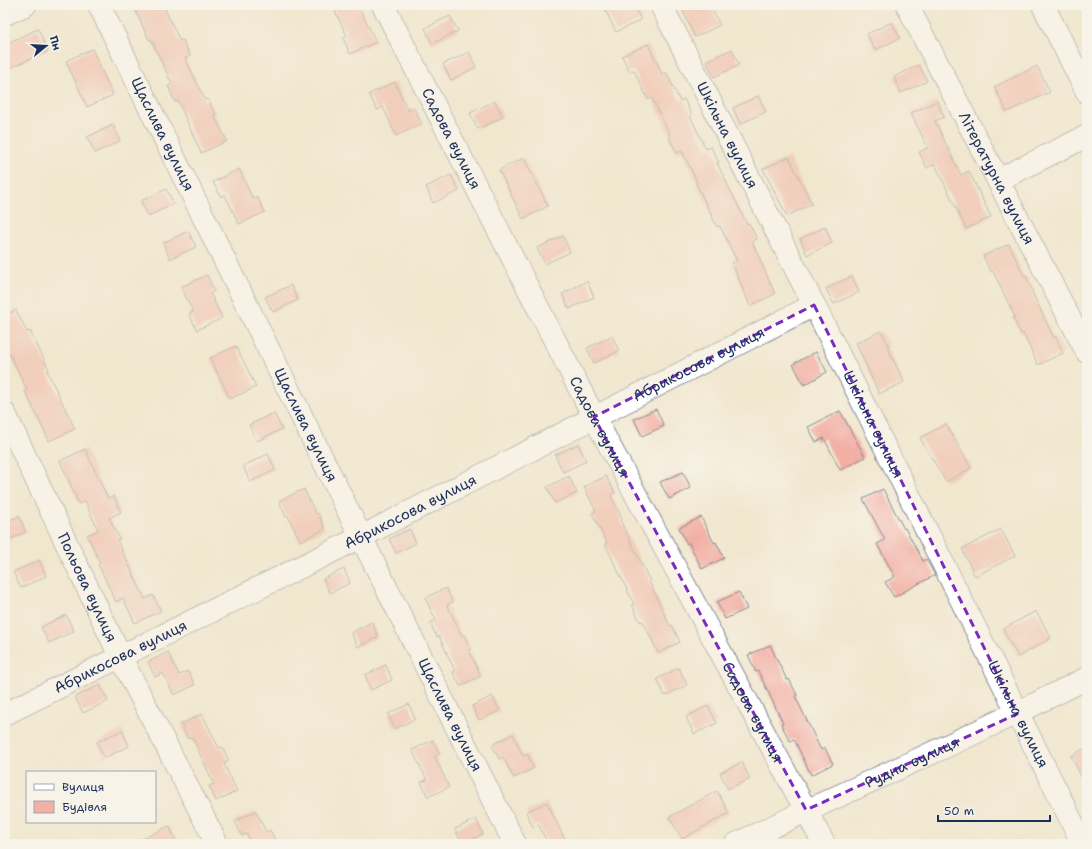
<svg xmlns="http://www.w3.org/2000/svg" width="1092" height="849" font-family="'Shantell Sans',sans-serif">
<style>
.building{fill:#f3afa4}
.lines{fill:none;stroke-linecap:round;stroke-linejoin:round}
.minor-casing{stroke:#868b96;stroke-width:24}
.minor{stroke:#fff;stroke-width:22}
.marked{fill:none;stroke:#7b2cbf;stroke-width:3;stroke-dasharray:8 5;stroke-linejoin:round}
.labels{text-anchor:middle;stroke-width:3;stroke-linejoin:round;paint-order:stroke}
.street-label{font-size:15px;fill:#1b2f5e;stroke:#f7f3e8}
</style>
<rect width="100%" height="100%" fill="#f7f3e8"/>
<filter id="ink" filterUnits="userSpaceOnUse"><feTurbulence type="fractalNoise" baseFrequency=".025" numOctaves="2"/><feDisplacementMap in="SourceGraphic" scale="8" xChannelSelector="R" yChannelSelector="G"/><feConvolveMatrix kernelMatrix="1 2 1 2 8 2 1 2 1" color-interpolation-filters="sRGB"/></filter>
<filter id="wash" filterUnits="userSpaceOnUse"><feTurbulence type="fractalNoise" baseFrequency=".012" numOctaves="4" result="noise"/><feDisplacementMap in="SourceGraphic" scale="16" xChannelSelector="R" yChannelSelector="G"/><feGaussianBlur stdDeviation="0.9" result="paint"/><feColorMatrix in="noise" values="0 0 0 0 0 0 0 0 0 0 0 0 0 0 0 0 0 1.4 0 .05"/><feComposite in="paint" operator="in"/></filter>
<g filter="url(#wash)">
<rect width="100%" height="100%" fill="#f1e7cf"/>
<g id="blocks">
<path class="building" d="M133,5H163L180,41L183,40L190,56L185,58L205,100L208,99L216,115H214L227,141L201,153L178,101L175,102L168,86L172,84L151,39L149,40Z
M332,5H358L376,42L350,54L343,38L347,36Z
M603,5H634L641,20L616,32Z
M680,5H710L720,25L695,37Z
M450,16L458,31L432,44L425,28Z
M892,22L900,38L875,50L867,34Z
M38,29L48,51L5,70V44Z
M648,44L662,74L666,72L680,101L684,99L692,115L690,116L706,149L711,147L719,163H717L747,224L749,223L757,239L752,241L775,294L750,306L732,263L737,261L720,226L717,227L696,183L697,182L682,151L677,153L669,138L671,137L652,98L648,100L634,70L630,72L622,56Z
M92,49L113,95L87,107L66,61Z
M732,49L739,65L714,77L706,61Z
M469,52L476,67L451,80L443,64Z
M919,65L927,81L901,93L894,77Z
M1037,66L1050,92L1007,112L994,87Z
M395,82L408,111L414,108L422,124L396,136L383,107L377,110L369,94Z
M758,96L766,112L740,124L733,108Z
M495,101L503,117L478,129L470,113Z
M937,101L944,117L935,121L961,175L969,171L991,217L966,229L935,164L927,168L919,152L928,148L911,113Z
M113,125L120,141L95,153L87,137Z
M789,157L812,204L787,216L763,169Z
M524,158L548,206L523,219L499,170Z
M239,169L253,199L257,197L265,212L239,224L225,195L221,197L213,182Z
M451,175L459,191L433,203L426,187Z
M166,189L174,204L148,216L141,201Z
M825,227L832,243L807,255L800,239Z
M188,231L196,247L170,259L163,243Z
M563,236L570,252L545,264L537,248Z
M1009,244L1024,276H1026L1033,291L1032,292L1054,338L1056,337L1063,353L1038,365L1023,333L1021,334L1013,318L1015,317L993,271L991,272L983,256Z
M207,275L214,291L210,293L222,318L197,330L189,314L193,312L181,287Z
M852,276L859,292L834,304L826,289Z
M587,281L594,297L569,309L562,294Z
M291,285L298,300L273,312L265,297Z
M16,310L27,332L30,331L42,355L49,370L47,371L75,429L49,441L25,391L27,390L5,344V315Z
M881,331L889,346L887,347L904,382L879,394L856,343Z
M612,336L619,351L594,363L587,348Z
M236,346L256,387L230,399L210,358Z
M816,352L827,372L804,385L793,364Z
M656,409L664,426L642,436L634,419Z
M840,411L865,457L840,470L824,438L816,442L808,427Z
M274,413L282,429L257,441L249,425Z
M946,424L971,468L946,482L920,438Z
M578,444L586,461L563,472L555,455Z
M85,449L108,499L114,496L121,512L109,518L120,539L117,540L145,599L153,595L161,611L135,623L123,598L116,602L98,564L100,563L87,535L98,530L85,501L79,504L60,461Z
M268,454L275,470L250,482L243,466Z
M683,472L691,488L669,499L660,482Z
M569,476L577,493L555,503L547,487Z
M606,476L615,493L611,495L622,519L620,520L650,581H649L670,626L672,625L680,642L658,653L643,621L640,622L632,605L634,604L605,544L607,543L592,513L596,511L584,487Z
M304,489L316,514L318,513L325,529L300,541L288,516L286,517L279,501Z
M883,489L904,529L905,528L923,561L926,559L935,575L894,597L885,582L895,577L877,544L885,540L863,499Z
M19,516L26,532L5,542V522Z
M701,517L714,543L716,542L724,558L702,569L689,543L687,544L679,528Z
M410,529L416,543L396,553L389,539Z
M1001,529L1015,556L975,576L962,549Z
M39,560L46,576L21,588L13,572Z
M344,569L350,583L330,593L323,579Z
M446,588L453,602L447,605L462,636L464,635L471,650L469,651L481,676L460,686L453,672L455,671L439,636L437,637L430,623L436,620L425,598Z
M739,592L747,609L725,619L717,602Z
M1036,611L1051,638L1018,657L1003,629Z
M66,615L74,631L49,643L41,627Z
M372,622L378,637L358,647L351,633Z
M770,645L787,680L789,679L797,695L795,696L821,750L825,748L833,764L811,775L794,739L790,741L781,724L783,723L758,671L756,672L748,655Z
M168,652L179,675L188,671L195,685L174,695L163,673L155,677L148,662Z
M386,665L392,680L371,690L365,675Z
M679,668L687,685L665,696L657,679Z
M100,685L108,701L83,713L75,697Z
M492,696L500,711L479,720L472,706Z
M409,704L415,719L395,729L388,714Z
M708,706L717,723L694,734L686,717Z
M202,714L219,748L222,747L229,761L224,764L237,791L216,801L209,786L214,784L192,737L188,739L181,724Z
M122,730L129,746L104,758L97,742Z
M513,734L523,756L527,754L534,768L514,778L503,757L499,759L492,745Z
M433,740L440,754L435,757L449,787L428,797L421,782L427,780L412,750Z
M1087,747V788L1071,756Z
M742,762L750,779L728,789L720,773Z
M717,791L729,813L682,839L669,817Z
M547,802L567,844H548L538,824L533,827L526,812Z
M256,811L266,832L270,830L277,844H242L250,840L246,834L242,836L235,821Z
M476,819L483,834L462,844L455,829Z
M169,826L178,844H132Z"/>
</g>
</g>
<g filter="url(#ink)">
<use href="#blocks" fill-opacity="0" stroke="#868b96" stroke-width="1"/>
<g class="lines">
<defs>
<g id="minor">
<path id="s1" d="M99,5L361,537L515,844"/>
<path id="s2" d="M383,5L594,417L824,844"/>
<path id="s3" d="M661,5L814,305L1083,844"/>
<path id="s4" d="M907,5L1087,352"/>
<path d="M1043,5L1087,92"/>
<path d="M5,14L25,5"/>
<path d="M998,180L1087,136"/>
<path id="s5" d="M5,414L120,656L217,844"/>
<path id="s6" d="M5,714L361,537L814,305"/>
<path id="s7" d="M736,844C853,788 972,737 1087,678"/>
</g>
</defs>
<use href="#minor" class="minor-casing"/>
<use href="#minor" class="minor"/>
</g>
</g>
<path d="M0 0H1092V849H0ZM814,305L1017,714L806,810L594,417Z" fill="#f1e7cf" fill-opacity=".55" fill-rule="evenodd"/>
<path class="marked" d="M814,305L1017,714L806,810L594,417Z"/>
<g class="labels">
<g class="street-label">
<text dy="5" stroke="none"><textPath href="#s1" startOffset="144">Щаслива вулиця</textPath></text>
<text dy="5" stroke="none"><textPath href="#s3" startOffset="146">Шкільна вулиця</textPath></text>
<text dy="5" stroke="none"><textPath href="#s2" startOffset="150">Садова вулиця</textPath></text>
<text dy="5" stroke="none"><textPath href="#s4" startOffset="195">Літературна вулиця</textPath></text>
<text dy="5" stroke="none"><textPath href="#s6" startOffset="777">Абрикосова вулиця</textPath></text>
<text dy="5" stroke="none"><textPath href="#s3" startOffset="470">Шкільна вулиця</textPath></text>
<text dy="5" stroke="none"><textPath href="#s1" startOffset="468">Щаслива вулиця</textPath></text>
<text dy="5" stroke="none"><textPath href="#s2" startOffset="474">Садова вулиця</textPath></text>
<text dy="5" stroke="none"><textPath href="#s6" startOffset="453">Абрикосова вулиця</textPath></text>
<text dy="5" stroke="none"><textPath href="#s5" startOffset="192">Польова вулиця</textPath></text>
<text dy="5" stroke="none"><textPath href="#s6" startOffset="129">Абрикосова вулиця</textPath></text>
<text dy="5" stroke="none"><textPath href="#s2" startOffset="798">Садова вулиця</textPath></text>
<text dy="5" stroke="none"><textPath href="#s3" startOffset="794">Шкільна вулиця</textPath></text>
<text dy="5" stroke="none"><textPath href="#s1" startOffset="792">Щаслива вулиця</textPath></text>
<text dy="5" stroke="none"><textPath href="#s7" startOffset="194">Рудна вулиця</textPath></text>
</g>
</g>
<rect width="1092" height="849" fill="none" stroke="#f7f3e8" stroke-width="20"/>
<rect x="26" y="771" width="130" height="52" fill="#f7f3e8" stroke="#9fa5b1"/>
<rect x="34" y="784" width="20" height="6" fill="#ffffff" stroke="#9fa5b1"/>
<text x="62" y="791" font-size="12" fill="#1b2f5e">Вулиця</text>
<rect x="34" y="801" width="20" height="12" fill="#f3afa4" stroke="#9fa5b1"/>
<text x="62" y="811" font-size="12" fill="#1b2f5e">Будівля</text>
<g transform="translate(46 46) rotate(72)" stroke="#f7f3e8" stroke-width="3" paint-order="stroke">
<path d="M0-3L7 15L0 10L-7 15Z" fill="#1b2f5e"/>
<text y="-6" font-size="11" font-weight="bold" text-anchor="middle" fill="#1b2f5e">Пн</text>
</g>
<path d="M938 815v6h112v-6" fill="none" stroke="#1b2f5e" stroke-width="2"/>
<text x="944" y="815" font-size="12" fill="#1b2f5e" stroke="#f7f3e8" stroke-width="3" paint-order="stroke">50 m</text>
</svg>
